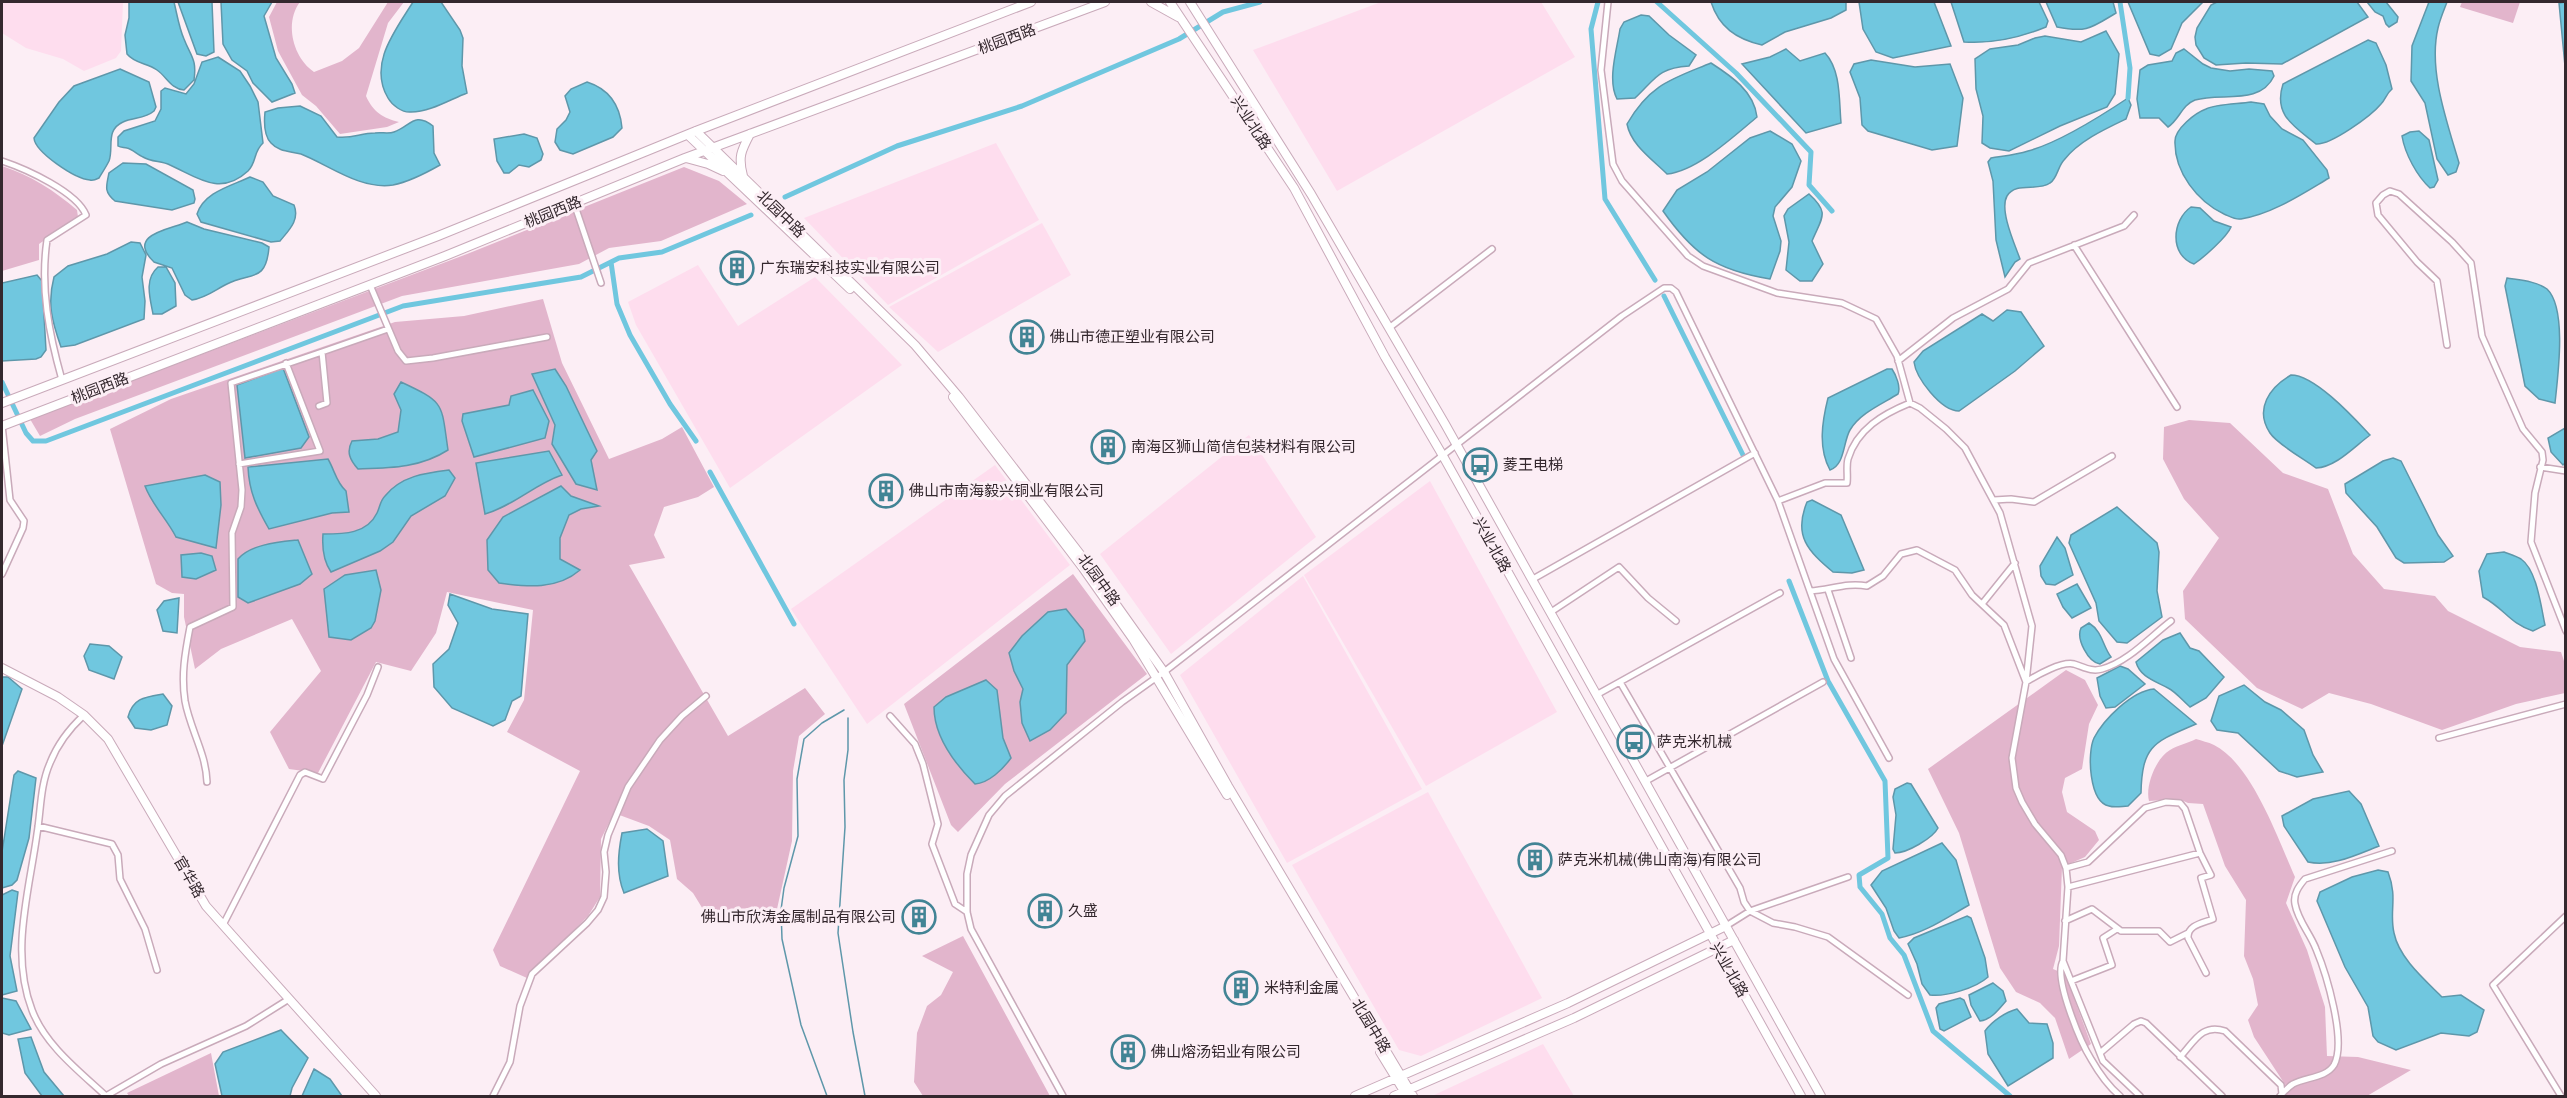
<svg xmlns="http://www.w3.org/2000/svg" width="2567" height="1098" font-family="'Playfair Display','Noto Sans SC',serif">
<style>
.built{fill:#feddee}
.green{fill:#e2b5cc}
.water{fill:#70c7df;stroke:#5e97aa;stroke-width:1.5}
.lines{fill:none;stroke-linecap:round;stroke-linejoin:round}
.stream{stroke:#5e97aa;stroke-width:1.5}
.canal{stroke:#70c7df;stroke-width:5}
.street-casing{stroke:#c9aaba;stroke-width:8}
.secondary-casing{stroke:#c9aaba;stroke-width:10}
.street{stroke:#fff;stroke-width:5}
.secondary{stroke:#fff;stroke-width:8}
.labels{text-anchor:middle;stroke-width:6;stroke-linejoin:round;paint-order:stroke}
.street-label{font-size:15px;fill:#34282e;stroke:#fceef5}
.poi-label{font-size:15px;fill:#34282e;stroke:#fceef5;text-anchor:start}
</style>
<rect width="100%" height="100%" fill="#fceef5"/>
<path class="built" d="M2,2H123L121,51L116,58L84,71L63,59L26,48L2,33Z
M1381,2H1541L1575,57L1337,191L1253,50Z
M996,143L1039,220L888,305L804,218Z
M1042,223L1071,275L938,352L889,307Z
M698,265L738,326L815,277L902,365L730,488L636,325L628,302Z
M1249,435L1316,537L1171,654L1100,554Z
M995,465L1070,565L867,724L791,609Z
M1430,481L1557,712L1426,786L1304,575Z
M1303,576L1422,789L1287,863L1180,675Z
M1428,792L1542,998L1421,1056L1399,1050L1292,865Z
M1543,1044L1574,1096H1432Z"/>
<path class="green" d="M277,2H300C284,23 293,58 314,72L342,61L359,48L388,2H404L388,23L366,96C373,112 383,118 399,122L387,127L340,134L316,106L302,95L278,51L269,17Z
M2462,2H2520L2513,23L2460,7Z
M2,166C30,175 55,191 77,210L78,217L39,244V260L2,271Z
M684,167L719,181L747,204L661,241L609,248L579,264L402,296L75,419L40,436L30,419L467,254Z
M543,299L562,363L609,459L662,439L682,427L714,487L698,497L664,507L654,535L665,558L629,565L728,736L805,688L825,714L799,736L793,771L792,841L777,909L721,925L709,919L693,893L677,879L670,840L649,826L614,813L601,839L600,897L588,916L527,978L500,966L493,950L580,771L507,732L524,700L533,610L447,592L436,633L411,671L376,662L318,773L289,769L270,732L321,671L292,619L221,649L195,669L184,617V594L172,593L156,584L110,429L171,399L395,322L464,316Z
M2189,420L2230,423L2283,473L2328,489L2353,554L2384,589L2435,596L2448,611L2520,647L2561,652L2565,664V693L2516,704L2442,730L2371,704L2329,693L2302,709L2257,688L2185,619L2183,591L2219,538L2184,499L2163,459L2164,427Z
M1073,574L1147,674L1005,784L958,832L951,825L904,704Z
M2066,670L2085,680L2098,705L2089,724L2082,769L2065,778L2062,792L2067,812L2095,831L2099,840L2085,857L2062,867L2059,946L2053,969L2065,974L2091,1044L2069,1059L2055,1018L2040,1003L2016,992L2000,968L1959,833L1928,769Z
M2196,739C2202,741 2208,742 2214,745C2252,764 2278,839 2295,877L2286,903L2307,950L2325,1007L2327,1056L2358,1057L2411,1070L2367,1096H2283L2286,1086L2254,1037L2248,1020L2258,1005L2253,979L2244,956L2246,900L2225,866L2203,804L2188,803L2179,799L2149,801C2145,786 2156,758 2170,750C2178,745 2188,743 2196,739Z
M963,936L1050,1096H923L914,1082L917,1033L927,1006L941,995L953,972L922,956Z
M211,1053L219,1096H129L127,1093Z"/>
<path class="water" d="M129,2H174C177,14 179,28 184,39C191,57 197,59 194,80L184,90C171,89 167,77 157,70C148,63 135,64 127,54L125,35L129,18Z
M178,2H212L214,52L206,56L197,54Z
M221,2H272L264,16L276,58L292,84L295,93L272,102L253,83L247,71L232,60L223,44Z
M413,2H441L460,30L463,38L462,66L467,93C449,100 430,112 411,112C402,113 392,105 388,98C368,64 395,31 413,2Z
M1711,2H1846V10L1831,18L1785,32L1762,45C1736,39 1719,27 1711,2Z
M1859,2H1934L1951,46L1893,58L1876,52L1863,29Z
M1951,2H2039L2048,21L2046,27C2019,38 1993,44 1964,42Z
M2046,2H2113L2116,13C2091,28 2087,33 2057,27Z
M2128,2H2203L2182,23L2171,49L2159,56L2150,54Z
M2217,2H2357L2368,17L2282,64L2246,63L2216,65L2204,58L2196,45L2195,37L2197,28L2211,5Z
M2367,2H2386L2398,17L2397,22L2389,27L2386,24L2383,16L2375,12Z
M2429,2H2447C2444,10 2440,19 2438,28C2428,70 2447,122 2459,163L2456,172L2448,175L2437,159L2425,103L2411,81L2412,46Z
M2566,2V66H2565L2559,3Z
M1641,15L1649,16L1669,35L1696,55L1689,66C1658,68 1656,78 1635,98L1617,99C1607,80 1617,49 1620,29L1624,22Z
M2106,31L2119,54L2115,94L2107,107L2060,126L2009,151L1990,148L1982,143L1983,116L1976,89L1975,59L1990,49L2018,45L2035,38L2045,36L2081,42Z
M2368,40L2376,43L2386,65L2392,89C2386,94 2386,99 2381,104C2371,116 2331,145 2316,144C2294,126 2273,115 2283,84Z
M1786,49L1800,61L1825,53C1841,70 1839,100 1841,123L1806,133L1742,64L1770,57Z
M2184,49L2203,64L2211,68L2230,71L2249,69L2272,71L2274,76C2260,106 2221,92 2195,100C2182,105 2179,120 2168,127L2159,118H2140L2137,99L2140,70L2148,65L2172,61L2176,53Z
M218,57L240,71L250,86L258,102L263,143C253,152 257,162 248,171C220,197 197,177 170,165C162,161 151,162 143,157C138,155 132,149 127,148C124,147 121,148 118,146V137L124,131L155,121L161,109V91L165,88L186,94L194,84L202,62Z
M1871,60L1915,67L1950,64L1963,98L1957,146L1932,150L1868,131L1862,125L1860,98L1850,72L1854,64Z
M1711,63C1731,76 1754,91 1757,117C1734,136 1697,171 1667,174C1652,159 1631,145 1627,124C1650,84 1672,79 1711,63Z
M120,69L149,82L156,107L154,111C145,119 133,117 123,122C105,130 114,148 109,161C106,167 102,173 99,178C97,179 92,181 90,180C75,179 35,152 34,138L59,102L74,86Z
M587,82C609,89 620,105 622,128L613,137L573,154L560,150L555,142L557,129L566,120L570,112L565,96L571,89Z
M2128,98L2131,105L2126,119C2105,129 2079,141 2064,160C2058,166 2057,179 2050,183C2038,192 2016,181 2007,196C1999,210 2015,245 2020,259L2015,262L2005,277L1996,240L1993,181L1988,162L1991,158C2003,156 2016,155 2028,151C2058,143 2101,116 2128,98Z
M2251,102L2264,104L2270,116L2282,129L2303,140L2327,170L2329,178C2302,194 2272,214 2241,219C2235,220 2229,216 2224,214C2198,202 2174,172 2175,141C2175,129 2195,113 2206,109C2216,104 2239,104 2251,102Z
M300,106L321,116L337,137C353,139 360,133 375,133C381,132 389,134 394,132C410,127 414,111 433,126L434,153L440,165C426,173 408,182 393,185C360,190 329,165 301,154C290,151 279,152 271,143C264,136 264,122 265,112L278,108Z
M1770,131L1792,144L1801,161L1792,187L1775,207L1773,216L1781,241L1780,251L1770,279C1716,270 1694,255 1663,211L1677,190L1707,172L1750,138Z
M2419,131L2429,140L2438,180L2434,187L2430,188C2417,176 2405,154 2402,136L2410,132Z
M524,134L537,138L543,154L541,160L529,167L519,165L509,173H504L497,161L494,139Z
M123,163L146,164L193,190L195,199L194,203L172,210L115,201C104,192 106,187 109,173Z
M250,177L263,182L273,196L294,205C300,220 289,230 280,241L271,242L201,222L197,214C204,192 231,186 250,177Z
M1809,194C1830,213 1822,217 1812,241L1823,264L1812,281H1800L1786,270L1789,242L1784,216L1788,209Z
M2191,207L2200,208L2214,221L2231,227C2227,237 2203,258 2194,264C2169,255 2172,220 2191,207Z
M187,222L204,229L262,243L269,247C266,283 251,272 227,284C215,290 206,298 192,300L185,295L172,268L154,262C125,234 172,229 187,222Z
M131,242L140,243L146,255L142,277L145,301L144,319L75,345L61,347C52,321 47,304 54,277L68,266L107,254Z
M158,267H166L175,283L176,306L162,314H153C150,298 144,279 158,267Z
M37,275L42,281L46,350L41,357L36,359L2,361V283Z
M2507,278C2519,280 2536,281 2547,289C2567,308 2558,375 2555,403L2539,399L2525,386L2505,286Z
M2007,310L2021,312L2044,346L2015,371L1959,411C1941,411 1916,378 1914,362L1923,351L1982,314L1993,321Z
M283,368L309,437L301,448L245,458L237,385Z
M555,369L566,386L597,451L591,460L597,490L576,484L552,444L555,425L532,374Z
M1887,369H1892C1896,375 1901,387 1898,394C1882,404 1860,413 1850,430C1843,442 1845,465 1830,470C1818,448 1822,422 1828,398Z
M2291,375C2315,375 2354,418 2370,435C2354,447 2336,467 2316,468C2304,459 2277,444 2270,433C2254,409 2270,387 2291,375Z
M401,382C446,403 441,403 448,450C420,468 390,468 358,469C350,460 346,452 352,441L378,439L398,432L401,410L394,394Z
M533,390L549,421L545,438L474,457L462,421L463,414L509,405L511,396Z
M2565,428V463L2563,465L2551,452L2548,438Z
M549,451L562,475C535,484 513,506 485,514L476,463Z
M2393,458L2401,461L2438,535L2453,556L2444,562L2404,563L2396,558L2377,527L2346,493L2345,484L2383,461Z
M328,459C335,471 336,482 346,491L349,512L332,513L269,529C257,508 249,492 248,467Z
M449,470L455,478L445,496L411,516L393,542L380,551L331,572C324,562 322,547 323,534C344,534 367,534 377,513C380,507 380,501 385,496C401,476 425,473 449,470Z
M205,475L220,482L221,505L216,548L176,537C167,519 152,505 145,486Z
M561,486L571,496L599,506L581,509L569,515L560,538V559L580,570C557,590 527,587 499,583L488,570L487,540L503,517Z
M1812,500L1841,515L1864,570L1852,573L1833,572C1808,551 1793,536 1807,502Z
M2117,507L2157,543L2159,552L2157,591L2162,617L2127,643L2117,642L2099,621L2096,603L2069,543L2071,535Z
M2057,537L2065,548L2073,575L2055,585L2046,584L2041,576L2040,566Z
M298,540L312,574L300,584L248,603L238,597V559C251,544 279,542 298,540Z
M2504,552C2509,554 2516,556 2521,559C2537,570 2541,607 2545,625L2533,631C2509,623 2505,609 2483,597L2479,571L2487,554Z
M201,553L212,556L216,570L196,579L182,577L181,555Z
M376,570L381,590L375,621L371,628L351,640L329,637L324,589L345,575Z
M2077,584L2091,608L2072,618L2063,607L2057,594Z
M450,594L492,609L528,614L521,696L512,701L505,720L493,726L452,708L434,687L433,664L449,649L458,623L448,605Z
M179,598L177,633L163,631L157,610L164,601Z
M1066,609L1083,630L1085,641L1067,665L1066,713L1050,730L1030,741L1022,723L1020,702L1023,689L1014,671L1009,653L1022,636L1048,612Z
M2089,623C2103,632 2102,645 2111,657L2100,664C2088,662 2076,639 2081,628Z
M2180,633L2190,648L2199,651L2224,677L2206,698L2190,707C2183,701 2176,692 2168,688C2155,681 2140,677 2136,662L2163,640Z
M90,644L109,646L122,657L114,679L89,670L84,656Z
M2120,666L2128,669L2145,684L2115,707L2106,708L2100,696L2097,678Z
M2,677H8L22,689L2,746Z
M986,680L997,690L1003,738L1011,758C1003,769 989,783 975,784C955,764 934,736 934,707L946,697Z
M2244,685L2265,702L2281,710L2304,730L2313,755L2323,772L2297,777L2279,771L2238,733L2217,730L2211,721L2219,696Z
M2154,689L2196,724C2155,742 2142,744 2141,793L2128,806C2123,806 2115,808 2109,806C2089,802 2087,753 2094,738C2104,719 2132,691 2154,689Z
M163,694L172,706L167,725L151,730L135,728L128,717C133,698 145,697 163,694Z
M18,771L36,778L29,838L17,880L12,885L2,888V852L14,775Z
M1907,783L1911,784L1938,828C1933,838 1907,853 1895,853L1893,849L1896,815L1893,797L1895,789Z
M2349,791L2361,804L2379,846C2356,855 2332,867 2308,862L2284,826L2282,816L2313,799Z
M647,829L663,841L668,876L624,893C616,873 618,854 622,833Z
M1942,843L1956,860L1969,905C1946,918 1925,933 1899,938L1894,931L1886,908L1871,885L1882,871Z
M2378,870L2388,872C2398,898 2389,911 2394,933C2399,958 2425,980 2442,997L2461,995L2484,1010L2477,1032L2469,1036L2441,1033L2396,1050L2378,1042L2373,1036L2368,1007L2345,967L2317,901L2320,892L2352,877Z
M12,890L18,892L10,956L17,991L2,995V895Z
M1967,916L1971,918L1985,958L1988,977C1976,988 1946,997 1930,995L1922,984L1917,964L1908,944L1914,938Z
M1993,983L2003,991L2006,1001C1999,1009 1991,1020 1980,1021L1971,1005L1969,995Z
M2,998L16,1001L31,1029L9,1035L2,1033Z
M1960,998L1964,1000L1971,1017L1944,1031L1940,1029L1936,1008L1939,1004Z
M2017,1009L2029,1023L2047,1024L2053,1043V1058L2008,1086L1988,1054L1985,1031C1992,1021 2006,1012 2017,1009Z
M281,1030L308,1058L292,1088L290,1096H222L215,1064L223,1052Z
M31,1037L44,1072L64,1096H42L25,1073L18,1039Z
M314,1069L330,1079L342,1096H302Z"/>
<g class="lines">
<path class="stream" d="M848,718V750L844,780L845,827L838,933L853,1032L865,1096
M827,1096L801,1025L782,939L781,910L784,888L798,836L797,779L804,739L822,723L844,710"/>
<path class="canal" d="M1598,2L1591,29L1605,199L1655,280
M1657,2L1736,73L1811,152L1809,185L1832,211
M2120,2L2130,68L2128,98
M785,197L897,146L1022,106L1179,39L1223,12L1260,2
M611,262L617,304L630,335L670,404L696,441
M1664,296L1743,455
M2,382L26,433L33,441H46L403,306L581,277L619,258L662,252L751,215
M710,472L794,624
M1789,581L1828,681L1885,781L1888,858L1859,875L1860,887L1882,914L1890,938L1904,955L1933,1031L2010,1096"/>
<defs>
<path id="street" d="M1608,2L1601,70L1613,164L1622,181L1688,256L1703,266L1777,293L1842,303L1876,319L1897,356L1910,403
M2,161C26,169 77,192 86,215L47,240C40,288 49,334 62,380
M574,203L601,283
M2074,245L2177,407
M370,285L398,351L406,361L433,358L547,337
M1389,328L1492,249
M2447,345L2437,281L2417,262L2378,215L2376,203L2383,195L2390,191L2399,194L2452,242L2471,263L2482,336L2523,429L2542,452L2543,460L2535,493L2531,542L2566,631
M1898,361L1953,318L2008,289L2029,263L2124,226L2134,215
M319,406L327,403L322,352L388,329
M239,464L320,451L286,363
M2540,467L2566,471
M1994,500L2011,499L2034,502L2112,456
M1778,501L1825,483H1847C1848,475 1846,466 1848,459C1857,429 1883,414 1910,403L1920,408L1946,429L1965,448L2000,513L2032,626L2026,682L2012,758L2016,788L2022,802L2035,824L2061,855L2066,868L2068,887L2063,961L2103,1061L2140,1096
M2,574L23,528L24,521L10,500L2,425
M1533,579L1755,453
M1828,590L1851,658
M1810,591C1830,590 1847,582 1867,586L1883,576L1901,554L1917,550L1955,570L1972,595L2004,625L2026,682C2037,675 2062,661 2074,664C2084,667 2091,672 2102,669C2128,662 2150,637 2171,621
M1982,604L2015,563
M1551,612L1619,567L1648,598L1676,621
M1620,682L1740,888L1744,902L1750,911L1773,923L1795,927L1828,937L1908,995
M1598,694L1780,593
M84,715C70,728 57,745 50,763C40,786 41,810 37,834C29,892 10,953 32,1010C45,1045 79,1071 106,1096L161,1064L246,1026L289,999
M890,716L915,744L923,764L938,824L932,844L955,904L967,912
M2439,738L2566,704
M1646,781L1823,682
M207,782C206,753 190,729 185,701C181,675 185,653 190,627L233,607L232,533L241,507L242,490L231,383L322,352
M38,826L112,844L118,855L120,879L145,929L157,970
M2066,868L2088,862L2145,808L2166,802L2180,803L2185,809L2200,853L2211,875L2201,878L2213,919C2203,923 2187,925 2188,938L2206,973
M2068,887L2200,853
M2065,921L2092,909L2121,931H2159L2170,942L2188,933
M223,925L300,775L305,772L323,779L367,695L378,667
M1726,926L1750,911L1848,877
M2063,961C2053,978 2081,1043 2091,1059C2099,1073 2108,1086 2120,1096
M2071,981L2112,965L2103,938L2117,929
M2100,1053L2134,1024L2141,1021L2146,1023L2222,1096
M2180,1057C2194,1042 2202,1023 2225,1031L2281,1085L2282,1094
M493,1096L510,1062L520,1006L532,974L587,923L598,910L604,897L606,872L604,852L608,835L628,787L660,740L682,716L706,696
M1063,1096L971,929L967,912V874L971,855L989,815L1005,796L1122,702L1164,672L1622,316L1664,288H1671L1676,292L1778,501L1834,659L1889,758
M2280,1096C2284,1092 2288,1087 2293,1084C2306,1077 2326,1078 2334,1065C2347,1041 2326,973 2316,949C2310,933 2298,921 2295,904C2293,894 2299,886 2305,879L2392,851
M2561,1096L2493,985L2566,916"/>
<path id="secondary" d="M1151,2L1178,17
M1170,2L1294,188L1385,357L1443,456L1801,1096
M1190,2L1311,194L1445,424L1821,1096
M696,131L915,345L959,397L1083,558L1164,672L1228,786L1413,1096
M688,135L850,289
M686,158L708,164L723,171
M743,176C738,157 741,151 750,134
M953,397L1083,568L1133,639L1227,795
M2,403L438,236L696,131L1031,2
M2,426L445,256L685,158L1105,2
M2,668L58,697L84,715L108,739L206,906L376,1096
M1380,1052L1407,1096
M1355,1096L1568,1003L1726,926
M1394,1096L1574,1018L1734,940"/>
</defs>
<use href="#street" class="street-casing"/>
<use href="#secondary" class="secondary-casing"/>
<use href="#street" class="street"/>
<use href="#secondary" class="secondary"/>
</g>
<defs>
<symbol id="building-ring" viewBox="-11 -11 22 22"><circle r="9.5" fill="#fceef5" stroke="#428495" stroke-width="1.5"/><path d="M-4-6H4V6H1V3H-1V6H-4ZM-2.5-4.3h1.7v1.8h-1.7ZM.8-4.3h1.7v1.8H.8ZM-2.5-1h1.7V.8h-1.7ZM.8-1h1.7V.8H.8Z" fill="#428495"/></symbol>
<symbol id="bus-ring" viewBox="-11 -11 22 22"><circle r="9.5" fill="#fceef5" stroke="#428495" stroke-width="1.5"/><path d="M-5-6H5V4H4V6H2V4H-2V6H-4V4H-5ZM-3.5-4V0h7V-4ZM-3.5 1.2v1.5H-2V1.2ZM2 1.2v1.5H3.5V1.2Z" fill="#428495"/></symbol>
</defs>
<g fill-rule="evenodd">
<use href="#building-ring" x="718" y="249" width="38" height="38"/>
<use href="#building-ring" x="1008" y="318" width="38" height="38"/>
<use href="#building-ring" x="1089" y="428" width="38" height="38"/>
<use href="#bus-ring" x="1461" y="446" width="38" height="38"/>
<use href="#building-ring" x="867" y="472" width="38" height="38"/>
<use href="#bus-ring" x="1615" y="723" width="38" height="38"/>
<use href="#building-ring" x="1516" y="841" width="38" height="38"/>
<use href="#building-ring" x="1026" y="892" width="38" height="38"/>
<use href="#building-ring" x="900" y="898" width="38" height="38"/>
<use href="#building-ring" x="1222" y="969" width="38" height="38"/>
<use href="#building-ring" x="1109" y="1033" width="38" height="38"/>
</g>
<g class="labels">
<g class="street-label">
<text transform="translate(1007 39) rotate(-20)" y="5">桃园西路</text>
<text transform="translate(1251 123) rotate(57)" y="5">兴业北路</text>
<text transform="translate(553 212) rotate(-22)" y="5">桃园西路</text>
<text transform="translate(781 214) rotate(44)" y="5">北园中路</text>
<text transform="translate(100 388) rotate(-21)" y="5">桃园西路</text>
<text transform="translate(1492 545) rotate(61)" y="5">兴业北路</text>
<text transform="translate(1099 580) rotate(54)" y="5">北园中路</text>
<text transform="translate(189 877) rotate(60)" y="5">官华路</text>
<text transform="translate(1729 970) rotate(60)" y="5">兴业北路</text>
<text transform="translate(1371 1026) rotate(59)" y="5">北园中路</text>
</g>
<g class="poi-label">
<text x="760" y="273">广东瑞安科技实业有限公司</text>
<text x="1050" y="342">佛山市德正塑业有限公司</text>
<text x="1131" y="452">南海区狮山简信包装材料有限公司</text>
<text x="1503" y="470">菱王电梯</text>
<text x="909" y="496">佛山市南海毅兴铜业有限公司</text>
<text x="1657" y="747">萨克米机械</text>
<text x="1558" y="865">萨克米机械(佛山南海)有限公司</text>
<text x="1068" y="916">久盛</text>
<text x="896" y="922" text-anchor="end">佛山市欣涛金属制品有限公司</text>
<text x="1264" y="993">米特利金属</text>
<text x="1151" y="1057">佛山熔汤铝业有限公司</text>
</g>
</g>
<rect width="2567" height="1098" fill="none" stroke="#34282e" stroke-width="6"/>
</svg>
